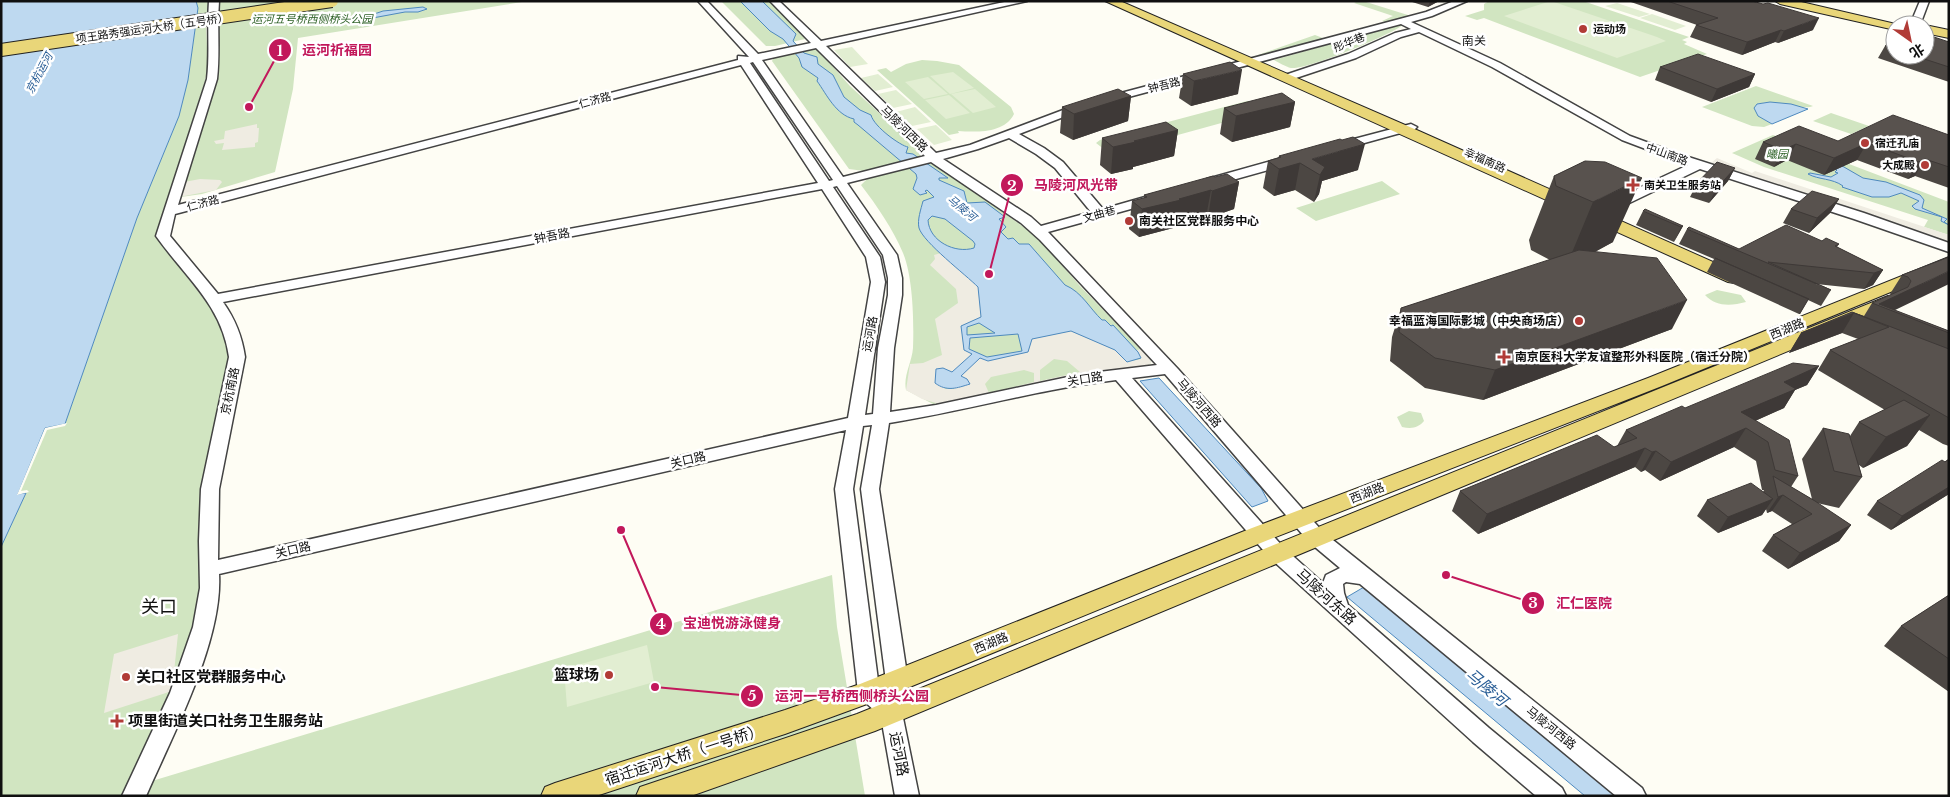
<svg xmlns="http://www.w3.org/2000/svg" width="1950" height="797" font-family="'Libre Baskerville','Noto Sans SC',serif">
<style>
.green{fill:#d1e5c1}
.pitch{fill:#e2eed2}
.plaza{fill:#efece2;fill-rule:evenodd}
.water{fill:#bed9f0;stroke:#4e89be;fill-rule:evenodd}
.pier{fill:#fefdf4}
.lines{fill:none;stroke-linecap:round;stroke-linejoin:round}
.minor-casing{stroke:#434343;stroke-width:3}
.major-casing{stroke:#212121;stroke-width:2}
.minor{fill:#fff;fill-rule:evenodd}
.major{fill:#e9d679;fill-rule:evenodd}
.major-bridge-casing{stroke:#212121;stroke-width:14;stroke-linecap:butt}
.major-bridge{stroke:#e9d679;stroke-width:12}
.wall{fill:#4c4743}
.shaded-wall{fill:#3e3937}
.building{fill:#58524e;stroke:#3e3937}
.poi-dot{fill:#b13b37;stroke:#fff;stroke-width:2}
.labels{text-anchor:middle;stroke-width:5;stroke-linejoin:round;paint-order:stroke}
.far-park-label{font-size:11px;font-style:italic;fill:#2e6127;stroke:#fff}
.far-street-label{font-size:11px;fill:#101010;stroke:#fff}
.far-poi-label{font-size:11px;font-weight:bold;fill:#101010;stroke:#fff;text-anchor:start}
.far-water-label{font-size:11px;font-style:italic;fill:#275c95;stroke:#fff}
.far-quarter-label{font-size:12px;fill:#101010;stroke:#fff}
.street-label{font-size:12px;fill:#101010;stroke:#fff}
.poi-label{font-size:12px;font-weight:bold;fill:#101010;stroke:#fff;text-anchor:start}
.near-street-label{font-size:15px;fill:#101010;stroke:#fff}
.near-poi-label{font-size:15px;font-weight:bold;fill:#101010;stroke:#fff;text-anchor:start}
.near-water-label{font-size:16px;font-style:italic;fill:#275c95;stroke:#fff}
.near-quarter-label{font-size:18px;fill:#101010;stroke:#fff}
.leader{fill:none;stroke:#c2185b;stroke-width:2}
.callout-dot{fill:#c2185b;stroke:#fff;stroke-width:2}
.mark-label{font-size:15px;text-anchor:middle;font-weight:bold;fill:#fff}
.callout-label{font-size:14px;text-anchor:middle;font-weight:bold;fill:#c2185b;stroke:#fff;stroke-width:5;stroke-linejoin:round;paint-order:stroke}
</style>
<rect width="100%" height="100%" fill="#fefdf4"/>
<path class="green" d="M196,1H209L206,26L208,66L205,81L164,211L157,238L223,324L232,359L196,629L173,695L124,796H1V547L26,493L17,495L45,428L65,424L137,218L179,116L188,80L198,8Z
M216,1H528L298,38L293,89L275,172L202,194L181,197L213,95L216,78Z
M721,1H770L793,23L805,39L775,46H766Z
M1358,1H1363L1411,16L1388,23L1382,21L1393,16L1354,3Z
M1489,1H1583L1689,37L1682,40L1687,42L1684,44L1707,54L1640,77L1484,18L1477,20L1465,16L1484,10V4Z
M1401,24L1403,25C1388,36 1307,70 1291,68C1286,67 1278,62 1274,60Z
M1315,35L1328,40L1263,57L1258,55Z
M813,48L819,51L850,86L919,150L922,154L920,157L864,171L849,169L772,61L774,57Z
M922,60L937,61L959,65L1011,107L1014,114C1004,134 976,132 958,131L959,133L949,135L877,70L886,68L891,72L906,64Z
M1756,86L1813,106C1803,111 1776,99 1757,104L1763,119L1772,124L1764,127L1752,126L1702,107Z
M1247,101L1253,102L1265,111L1116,152L1105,150L1096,143L1100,140Z
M1831,113L1869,126L1851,134L1813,121Z
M1773,135L1949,202V235L1924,227L1928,220L1764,167L1732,153Z
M929,163L937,166L1028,230L1049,250L1080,286L1150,358L1151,363L1147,366L1058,379L986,396L933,404L906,390C903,376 912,362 913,348C914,322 913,277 903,253C893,229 877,206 861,185L868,178Z
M1382,181L1400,194L1316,221L1296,208Z
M1717,290L1741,295L1746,302C1731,306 1716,307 1705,295Z
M1409,411L1421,413L1424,421C1418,428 1412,429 1402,427L1397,417Z
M832,575L837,627L865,796H145L152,781Z"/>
<path class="pitch" d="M1551,1L1657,37L1666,41L1617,58L1504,16Z
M1617,3L1650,14L1639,17L1605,6Z
M1652,14L1686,26L1675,30L1640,18Z
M852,47L868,64L850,67L834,50Z
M953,72L974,88L950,94L930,76Z
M878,74L893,87L875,91L861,78Z
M928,77L948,94L924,99L905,82Z
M975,89L996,107L973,113L951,94Z
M896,90L912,104L893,108L878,94Z
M949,95L970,113L946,119L925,100Z
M915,107L931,122L912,126L896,112Z
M936,125L952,140L934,145L917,129Z
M647,645L654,682L567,707L564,669Z"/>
<path class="plaza" d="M257,124V128H259L258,142L255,143V147L222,150L224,143L216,144L214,141L224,139L225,131Z
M1717,158L1752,173L1755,171L1949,235V241L1944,243L1711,163Z
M200,179L220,180L222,182L216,190L174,198L179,183Z
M941,253L979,287L981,317L961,326L964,350L972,354L952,373L943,368L945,389H954L960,376L980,357L988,361L1028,352L1032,339L1071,331L1115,350L1127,362L1141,359L1137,350L1141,349L1150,358L1151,363L1143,368L1058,379L943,405L922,399L906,390L910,364L923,363L942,355L935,319L958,303L956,289L930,265L935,259L934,255ZM1054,359L1067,361L1080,372L1040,381V370ZM1024,370L1034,373V382L989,393L985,384L991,377Z
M178,634L172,691L104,713L114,654Z"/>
<path class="water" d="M1,1H196L198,8L188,80L179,116L137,218L65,424L45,428L18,494L26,493L1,547Z
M740,1H762L796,34L793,41L804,53L817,57L818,64L833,75L844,97L860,110L871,115C874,127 901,146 908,147L906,153L913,154L948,178H939V180L964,191L967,203L985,202L1005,217L999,219L1006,227L1001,232L1008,239L1013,238L1019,244H1029L1065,285C1082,292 1090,309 1102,320H1105L1111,326L1113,325L1138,352L1141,358L1127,362L1115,350L1071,331L1032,339L1028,352L988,361L980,358L961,376L967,379L970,384C957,388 947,392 935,383L936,369L943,368L952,372L972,354L964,350L961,326L981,317L978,287C966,275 923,242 919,228C917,220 921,209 923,201L934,197L927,190L925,191L927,193L920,195L913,189L917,178L916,174L858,125L854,122V119C836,115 827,95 817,81L818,78L802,67L799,58L783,39L770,31ZM932,216L945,219L973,241L975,244L974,248C955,254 929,241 928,220ZM979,323L995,333L967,335V327ZM1018,334L1022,351L987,357L969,349L970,338Z
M423,7L427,9L418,12H405L351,22L383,11Z
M1770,102L1791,104L1808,109L1772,124L1758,116L1754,108L1757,104Z
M1837,163L1863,178L1886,182L1920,195L1924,200L1922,208L1947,219L1944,222L1949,225L1941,221L1942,217L1915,209L1912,206L1919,201L1901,193L1889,197H1872L1842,187L1843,186C1832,178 1819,180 1808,174L1810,173L1831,177L1838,173L1835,172L1837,170L1826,166Z
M1159,378L1261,488L1268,501L1252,507L1140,381Z
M1364,587L1619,796H1585L1347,597Z"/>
<path class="pier" d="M67,423L65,426L47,430L21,491L27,490L29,492L17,495L45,428Z"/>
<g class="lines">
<defs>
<path id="minor" d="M209,1H219C217,27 220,53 217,79L178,205L738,60V56L749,57L698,1H707L758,54L811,43L770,1H779L821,41L1009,1H1027L826,46L936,153L970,145L1079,104H1087L1088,106L1087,108L1019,134L1044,148L1063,162L1103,209L1152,195L1158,199L1156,202L1048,232L1178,369L1323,532L1642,788L1646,796H1616L1360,584L1346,582L1343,584L1344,593L1348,605L1489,728L1562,788L1566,796H1536L1473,742L1270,558L1116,380C1039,389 965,411 889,423L879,489L908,681L902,713L919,796H895L881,717L861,698L858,692L835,489L846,430L219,574C223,641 173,734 146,796H122L170,693L193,627L200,588L199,541L201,489L229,357C222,305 185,277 156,236L207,79C210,53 207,27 209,1ZM816,48L925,156L843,177L762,60ZM753,62L833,180L829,181L750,63ZM741,65L818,183L218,294L170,236L175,214ZM1009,138L1036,154L1055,168L1091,212L1041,226L1031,217L943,159L978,149ZM931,162L1021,223L1040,240L1157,365L1082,374L936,405L890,412L894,348L902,295V278L897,255L847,183ZM837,186L883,255L888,278V295L878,348L873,414L865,415L885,282L880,257L833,187ZM822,189L866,257L871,282L848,418L218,560L219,489L245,357C242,336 235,319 223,302ZM1165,374L1309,542L1340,568L1326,575L1323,583L1284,548L1132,378ZM872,425L861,489L886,681L884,693L879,688L853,489L863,426Z
M1454,1H1467L1432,16L1411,22L1500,63L1630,136L1679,154L1864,213L1949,243V252L1854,219L1700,169L1619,208H1609L1608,205L1609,202L1688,165L1622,140L1492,67L1419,32L1401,37L1356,58L1290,80L1286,81L1281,78L1282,76L1348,54L1395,33L1411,29L1401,24L1110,102L1106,103L1101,100L1102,98L1426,12Z
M1920,1H1929L1920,25H1910Z
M1411,124L1417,127L1415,129L1339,150L1333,146L1335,144Z
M1289,156L1295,160L1293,163L1211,186L1205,182L1207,179Z"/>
<path id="major" d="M1105,1H1120L1419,131L1740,274L1743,278L1740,282L1734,283L1728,282Z
M1775,1H1797L1900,25H1895V30L1780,4Z
M1925,25L1949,30V38L1925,33Z
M1949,257V268L1662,386L1268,540L878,700L785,734L596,796H541L545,787L555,783L785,710L860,684L1252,528L1648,378Z
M1888,296L1894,297L1897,301L1894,305L1829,334L875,731L691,796H636L640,787L857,714Z"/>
</defs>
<use href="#minor" class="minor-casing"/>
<use href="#major" class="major-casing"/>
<use href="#minor" class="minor"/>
<use href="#major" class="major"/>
<defs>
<path id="major-bridge" d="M1,50L332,1"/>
</defs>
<use href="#major-bridge" class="major-bridge-casing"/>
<use href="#major-bridge" class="major-bridge"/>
</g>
<path class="wall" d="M1409,1H1439L1428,7Z
M1628,1H1752L1813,30L1778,43L1775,42L1742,55L1690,37L1696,25H1697Z
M1895,42V55H1925L1949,42V82L1878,58L1885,46Z
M1660,67L1755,74L1749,87L1711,102L1655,80Z
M1183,74L1238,94L1191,106L1179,98Z
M1131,96L1128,121L1073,140L1060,133L1062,107Z
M1295,102L1290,127L1232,142L1220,134L1224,108Z
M1178,130L1174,156L1133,167V169L1111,174L1100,165L1102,138Z
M1949,135V188L1915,176L1908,179L1857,160L1824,175L1787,160L1774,167L1755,159L1763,142L1838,141Z
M1279,156L1358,170L1322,181L1319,194L1314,202L1295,190L1274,196L1263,188L1268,161L1278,158Z
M1585,161L1613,242L1595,252L1672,329L1483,400L1425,388L1390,361L1392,337L1401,308L1550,260L1531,250L1529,240L1554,176Z
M1735,168L1728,181L1709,203L1690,197L1697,183Z
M1215,177L1239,182L1234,209L1208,218L1206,217L1177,226V227L1139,237L1129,229L1132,201L1144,198V195Z
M1839,199L1830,213L1809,233L1783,223L1791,209Z
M1643,211L1683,226L1674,242L1636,225Z
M1687,229L1739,249L1822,241L1839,244L1837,247L1883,270L1873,285L1864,289L1816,284L1831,290L1821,306L1808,300L1800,314H1799L1707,272L1714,259L1679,244Z
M1949,257L1894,310L1949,331V446L1943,444L1919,430L1907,446L1863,468L1859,465L1862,477L1839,508L1817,503L1851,525L1839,541L1788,569L1762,551L1773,535L1792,524L1772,511L1767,513L1766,509L1762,515L1718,533L1697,516L1707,500L1763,492L1764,490H1762L1756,461L1734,447L1660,481L1645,470L1641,472L1635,467L1478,534L1452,511L1460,491L1614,447L1617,446L1626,430L1685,408L1819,366L1807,385L1795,390L1784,408L1755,421L1798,476L1791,487L1812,499L1802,459L1823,428L1850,436L1859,422L1885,410L1818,370L1830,350L1858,339L1842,333L1789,353L1801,333L1852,312L1864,316L1872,303L1891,295L1890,294L1902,275Z
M1949,459V494L1891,530L1867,515L1877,501Z
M1949,595V692L1884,646L1901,626Z"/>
<path class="shaded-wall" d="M1430,1H1439L1428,7Z
M1819,18L1813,30L1778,43L1784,31Z
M1781,30L1775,42L1742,55L1747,42Z
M1242,70L1238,94L1191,106L1194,81Z
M1755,74L1749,87L1711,102L1717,89Z
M1131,96L1128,121L1073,140L1074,114Z
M1295,102L1290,127L1232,142L1236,116Z
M1178,130L1174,156L1133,167V169L1111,174L1113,147Z
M1867,143L1857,160L1824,175L1834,158Z
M1365,144L1358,170L1322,181L1319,194L1314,202L1320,175L1312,159Z
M1796,144L1787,160L1774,167L1783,150Z
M1925,159L1915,176L1908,179L1919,162Z
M1300,163L1295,190L1274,196L1279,169Z
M1735,168L1728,181L1709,203L1716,189Z
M1642,178L1613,242L1566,267L1593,202Z
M1239,182L1234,209L1208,218L1212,191Z
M1211,190L1206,217L1177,226V227L1139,237L1142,209Z
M1839,199L1830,213L1809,233L1817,218Z
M1683,226L1675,240L1674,242L1681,227Z
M1883,270L1873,285L1864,289L1874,273Z
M1949,271V284L1893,311L1879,304Z
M1808,299H1809L1800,314H1799Z
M1687,300L1672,329L1483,400L1495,370Z
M1854,313L1842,333L1789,353L1801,333Z
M1819,366L1807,385L1795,390L1784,408L1730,432L1741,412L1784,382Z
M1930,415L1907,446L1863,468L1886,437Z
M1746,428L1734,447L1660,481L1671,462Z
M1645,448L1635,467L1478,534L1487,514Z
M1656,451L1645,470L1641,472L1652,452Z
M1949,487V494L1891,530L1902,516Z
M1783,495L1772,511L1767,513L1778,497Z
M1773,499L1762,515L1718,533L1728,517Z
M1851,525L1839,541L1788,569L1800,553Z"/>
<path class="building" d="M1667,1H1752L1763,4L1768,3L1819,18L1784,31L1781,30L1747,42L1696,25L1718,18Z
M1925,34L1949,42V67L1912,55H1925Z
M1895,42V49L1885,46Z
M1698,54L1755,74L1717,89L1660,67Z
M1230,62L1242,70L1194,81L1183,74Z
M1118,89L1131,96L1074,114L1062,107Z
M1282,93L1295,102L1236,116L1224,108Z
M1893,115L1949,135V167L1925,159L1919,162L1867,143L1834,158L1796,144L1783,150L1763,142L1799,126L1838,141Z
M1166,122L1178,130L1134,141L1136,142L1113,147L1102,138Z
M1353,137L1365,144L1312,159L1325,167L1320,175L1300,163L1279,169L1268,161L1281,157L1279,156L1340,139L1342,140Z
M1585,161L1605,162L1642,178L1593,202L1556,186L1554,176Z
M1717,162L1735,168L1716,189L1697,183Z
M1227,174L1239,182L1212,191L1211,190L1179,199L1181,200L1142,209L1132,201L1147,197L1144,195L1213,176L1215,177Z
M1812,191L1839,199L1817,218L1791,209Z
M1645,209L1683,226L1681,227L1643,211Z
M1786,225L1822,241L1826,238L1839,244L1835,246L1883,270L1874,273L1768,262L1831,290L1687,229L1689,227L1739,249Z
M1579,250L1657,258L1687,300L1495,370L1435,358L1399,332L1401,308Z
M1949,257V271L1879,304L1949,331V333L1872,303L1908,287L1911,281L1908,277L1902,275Z
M1715,258L1809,299H1808Z
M1852,312L1949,349V418L1830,350L1889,327L1854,313L1801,333Z
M1793,363L1819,366L1784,382L1796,389L1741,412L1789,440L1798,476L1775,470L1768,442L1746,428L1671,462L1656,451L1652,452L1645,448L1487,514L1460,491L1597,435L1614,447L1637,438L1626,430L1682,406L1685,408Z
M1904,400L1930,415L1886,437L1859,422Z
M1823,428L1849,434L1862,477L1834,471Z
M1949,459V487L1902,516L1877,501L1942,460L1945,462Z
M1773,476L1815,501L1851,525L1800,553L1773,535L1812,514L1783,495L1778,497Z
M1751,483L1773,499L1728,517L1707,500Z
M1949,595V659L1901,626Z"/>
<g class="poi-dot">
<circle cx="1583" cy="29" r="5"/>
<circle cx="1865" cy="143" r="5"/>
<circle cx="1925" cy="165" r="5"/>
<path d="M1630.5 177.5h5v5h5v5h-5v5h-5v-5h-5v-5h5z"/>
<circle cx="1129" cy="221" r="5"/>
<circle cx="1579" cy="321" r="5"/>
<path d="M1501.5 349.5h5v5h5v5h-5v5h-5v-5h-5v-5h5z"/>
<circle cx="609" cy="675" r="5"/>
<circle cx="126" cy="677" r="5"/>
<path d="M114.5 713.5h5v5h5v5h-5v5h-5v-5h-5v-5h5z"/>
</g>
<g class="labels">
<g class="far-park-label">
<text x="312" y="23">运河五号桥西侧桥头公园</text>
<text x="1777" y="158">曦园</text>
</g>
<g class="far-street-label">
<text transform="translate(152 28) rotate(-8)" y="4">项王路秀强运河大桥（五号桥）</text>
<text transform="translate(1349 42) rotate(-22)" y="4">彤华巷</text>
<text transform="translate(1164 85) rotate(-14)" y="4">钟吾路</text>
<text transform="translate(595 100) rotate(-15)" y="4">仁济路</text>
<text transform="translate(1667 154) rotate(20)" y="4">中山南路</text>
<text transform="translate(1485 160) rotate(24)" y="4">幸福南路</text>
<text transform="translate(203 203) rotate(-15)" y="4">仁济路</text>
<text transform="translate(1099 214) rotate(-16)" y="4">文曲巷</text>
</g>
<g class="far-poi-label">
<text x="1593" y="33">运动场</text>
<text x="1875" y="147">宿迁孔庙</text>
<text x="1915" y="169" text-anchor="end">大成殿</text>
<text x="1644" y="189">南关卫生服务站</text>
</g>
<g class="far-water-label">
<text transform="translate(39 73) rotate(-62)" y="4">京杭运河</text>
<text transform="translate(962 208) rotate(40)" y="4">马陵河</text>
</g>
<g class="far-quarter-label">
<text x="1474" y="45">南关</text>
</g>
<g class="street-label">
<text transform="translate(904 129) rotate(44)" y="4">马陵河西路</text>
<text transform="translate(552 236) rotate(-11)" y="4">钟吾路</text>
<text transform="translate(1787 329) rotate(-22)" y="4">西湖路</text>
<text transform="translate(870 334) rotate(-80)" y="4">运河路</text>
<text transform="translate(1085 379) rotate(-9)" y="4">关口路</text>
<text transform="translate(230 391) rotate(-78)" y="4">京杭南路</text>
<text transform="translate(1199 403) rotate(49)" y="4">马陵河西路</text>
<text transform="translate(688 460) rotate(-13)" y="4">关口路</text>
<text transform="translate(1367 493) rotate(-21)" y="4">西湖路</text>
<text transform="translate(293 550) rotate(-13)" y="4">关口路</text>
<text transform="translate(991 643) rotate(-22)" y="4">西湖路</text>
<text transform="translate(1551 728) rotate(39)" y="4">马陵河西路</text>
</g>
<g class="poi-label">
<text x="1139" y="225">南关社区党群服务中心</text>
<text x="1569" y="325" text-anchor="end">幸福蓝海国际影城（中央商场店）</text>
<text x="1515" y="361">南京医科大学友谊整形外科医院（宿迁分院）</text>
</g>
<g class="near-street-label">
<text transform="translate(1326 597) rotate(42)" y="5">马陵河东路</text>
<text transform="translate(899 754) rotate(79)" y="5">运河路</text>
<text transform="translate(684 755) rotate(-18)" y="5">宿迁运河大桥（一号桥）</text>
</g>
<g class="near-poi-label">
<text x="599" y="680" text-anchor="end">篮球场</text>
<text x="136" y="682">关口社区党群服务中心</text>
<text x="128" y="726">项里街道关口社务卫生服务站</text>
</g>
<g class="near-water-label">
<text transform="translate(1487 687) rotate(40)" y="6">马陵河</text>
</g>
<g class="near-quarter-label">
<text x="159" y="613">关口</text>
</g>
</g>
<path class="leader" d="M249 107L280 50M989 274L1012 185M1446 575L1533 603M621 530L661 624M655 687L752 696"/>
<g class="callout-dot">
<circle cx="249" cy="107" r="5"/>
<circle cx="989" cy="274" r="5"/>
<circle cx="1446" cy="575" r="5"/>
<circle cx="621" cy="530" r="5"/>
<circle cx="655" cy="687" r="5"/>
<circle cx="280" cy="50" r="12"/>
<circle cx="1012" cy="185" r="12"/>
<circle cx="1533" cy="603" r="12"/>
<circle cx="661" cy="624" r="12"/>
<circle cx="752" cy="696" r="12"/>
</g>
<g class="mark-label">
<text x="280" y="56">1</text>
<text x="1012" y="191">2</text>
<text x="1533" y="608">3</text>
<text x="661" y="629">4</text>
<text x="752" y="701">5</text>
</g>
<g class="callout-label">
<text x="337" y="55">运河祈福园</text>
<text x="1076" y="190">马陵河风光带</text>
<text x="1584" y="608">汇仁医院</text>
<text x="732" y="628">宝迪悦游泳健身</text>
<text x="852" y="701">运河一号桥西侧桥头公园</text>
</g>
<rect width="1950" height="797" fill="none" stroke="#101010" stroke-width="5"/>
<g transform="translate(1910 40) rotate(147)"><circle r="24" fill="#ffffff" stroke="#9f9f9f"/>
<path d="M0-4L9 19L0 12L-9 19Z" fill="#b13b37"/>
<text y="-8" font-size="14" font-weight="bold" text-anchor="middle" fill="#101010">北</text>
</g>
</svg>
